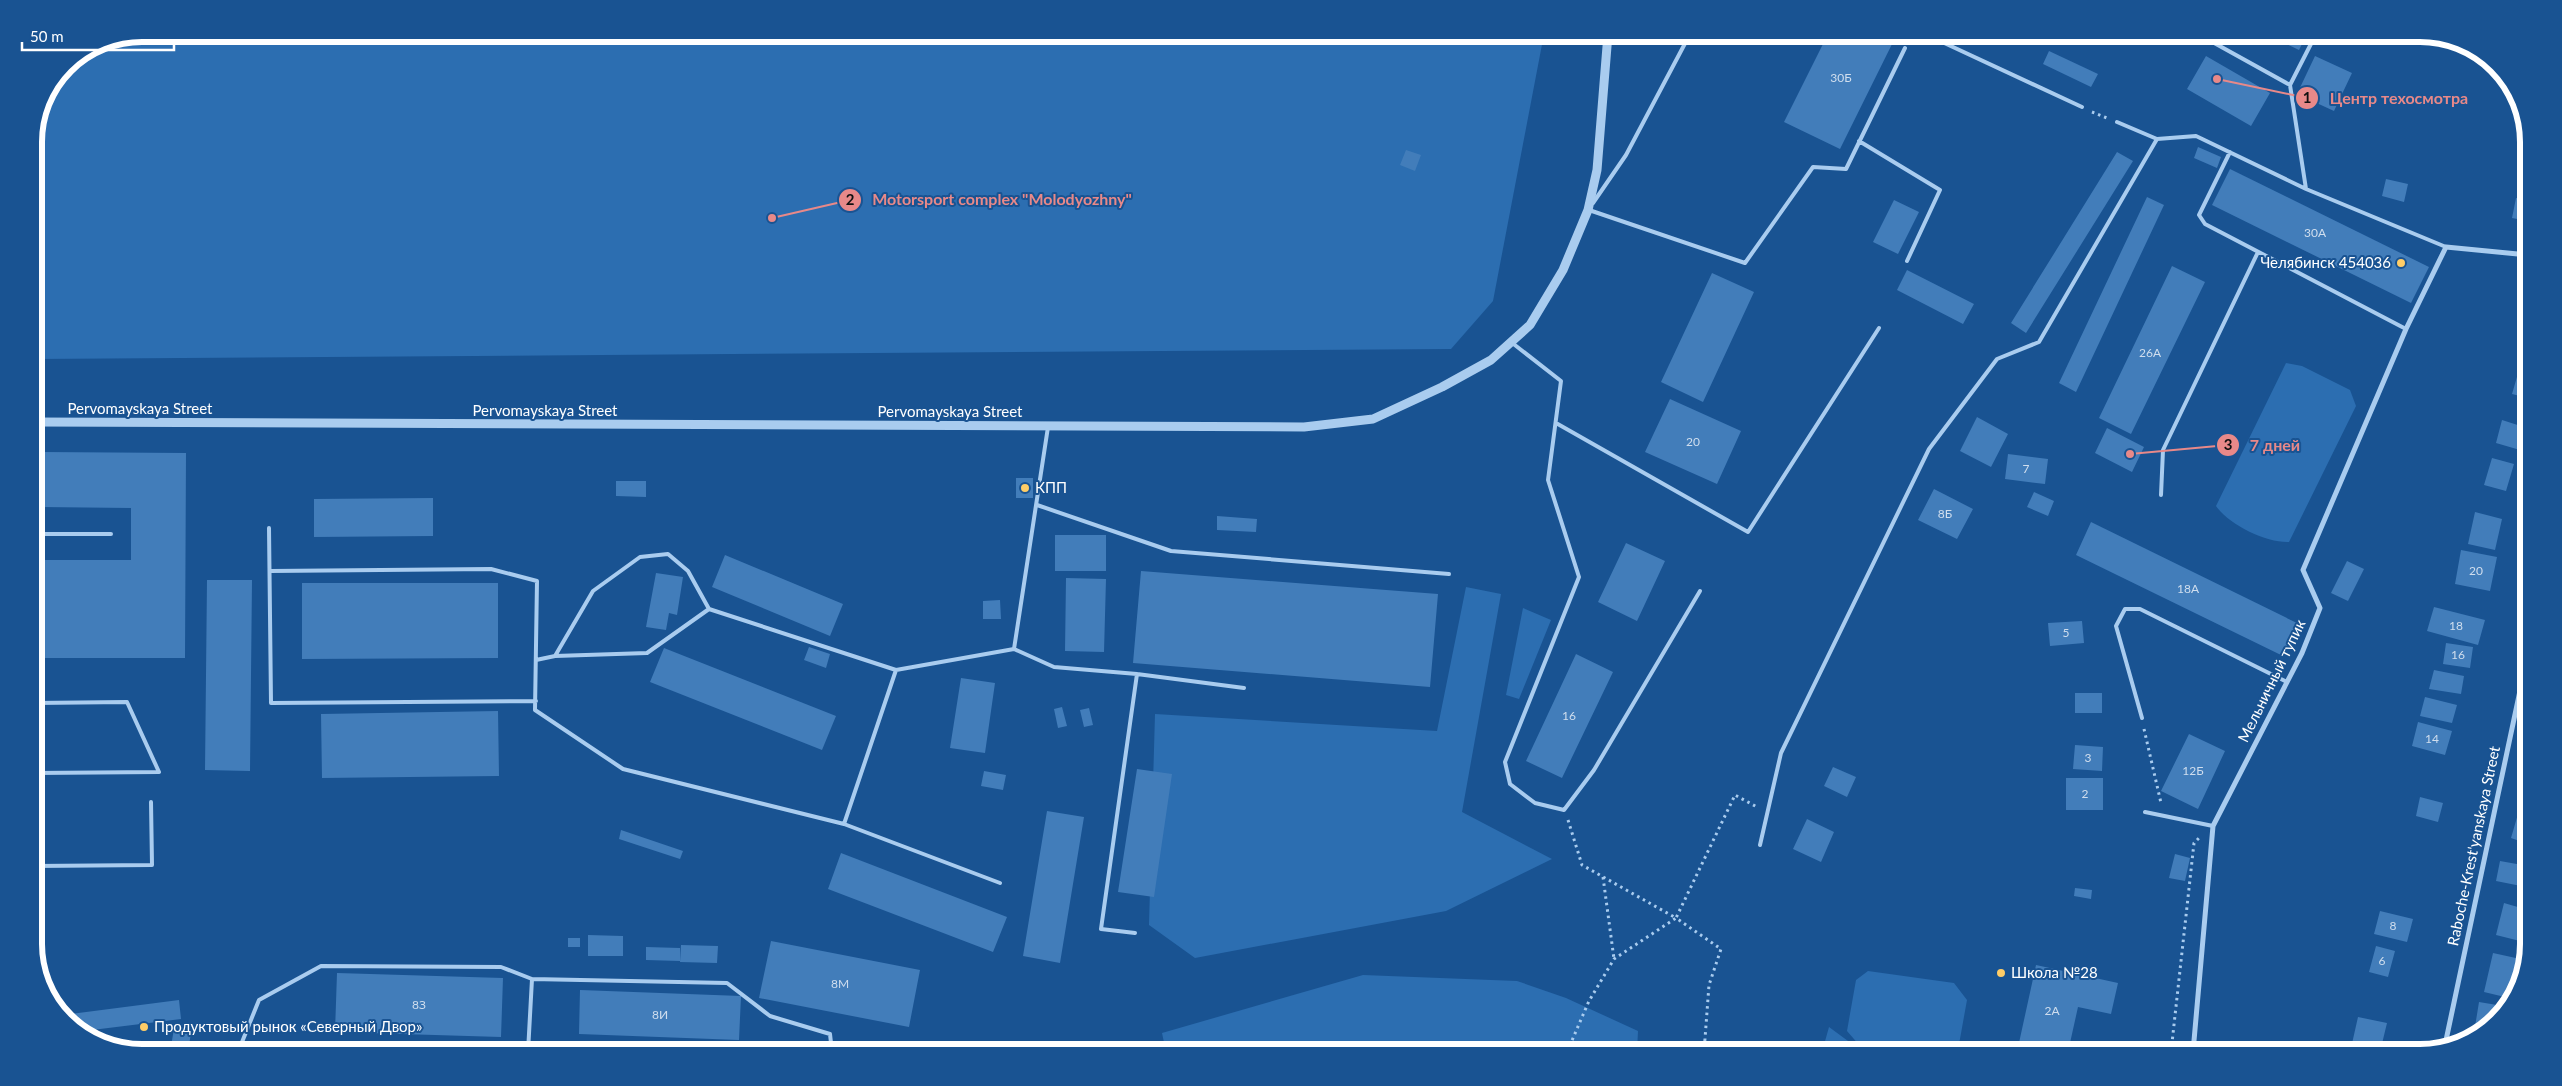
<svg xmlns="http://www.w3.org/2000/svg" width="2562" height="1086" font-family="Lato,sans-serif">
<style>
.green{fill:#2c6eb1}
.building{fill:#427dba}
.lines{fill:none;stroke-linecap:round;stroke-linejoin:round}
.path{stroke:#a9ccef;stroke-width:3;stroke-dasharray:2.5 4;stroke-linecap:butt}
.service{stroke:#a9ccef;stroke-width:4}
.minor{stroke:#a9ccef;stroke-width:5}
.tertiary{stroke:#a9ccef;stroke-width:9}
.poi-dot{fill:#ffcd67;stroke:#195392;stroke-width:2}
.labels{text-anchor:middle;stroke-width:4;stroke-linejoin:round;paint-order:stroke}
.number-label{font-size:12px;fill:#d0deee}
.poi-label{font-size:15px;fill:#fff;stroke:#195392;text-anchor:start}
.street-label{font-size:15px;fill:#fff;stroke:#195392}
.rim{fill:none;stroke:#fff;stroke-width:6}
.leader{fill:none;stroke:#e88989;stroke-width:2}
.callout-dot{fill:#e88989;stroke:#195392;stroke-width:2}
.mark-label{font-size:15px;text-anchor:middle;font-weight:bold;fill:#111}
.callout-label{font-size:16px;text-anchor:middle;font-weight:bold;fill:#e88989;stroke:#195392;stroke-width:4;stroke-linejoin:round;paint-order:stroke}
</style>
<rect width="100%" height="100%" fill="#195392"/>
<path class="green" d="M143,34H1544L1493,301L1451,349L34,359V136L42,101L66,65L101,42Z
M2286,363L2302,366L2350,390L2356,406L2289,542C2267,543 2229,525 2216,506Z
M1466,587L1501,594L1462,812L1552,859L1446,911L1195,958L1149,925L1155,714L1437,731Z
M1523,608L1551,620L1519,699L1506,695Z
M1868,971L1954,983L1967,1000L1958,1050L1954,1052H1885L1860,1046L1847,1031L1856,980Z
M1363,975L1517,981L1566,998L1638,1031L1637,1052H1166L1162,1033Z
M1829,1027L1863,1052H1822Z"/>
<path class="building" d="M1828,34H1897L1840,149L1784,122Z
M2266,34H2307L2299,50Z
M2049,51L2098,74L2091,87L2043,64Z
M2206,56L2270,93L2251,126L2187,89Z
M2315,56L2352,73L2334,111L2297,94Z
M2198,147L2221,157L2217,168L2194,158Z
M1406,150L1421,155L1415,171L1400,165Z
M2117,152L2133,161L2026,333L2011,323Z
M2230,169L2429,267L2411,303L2212,205Z
M2386,179L2408,184L2404,202L2382,196Z
M2147,197L2164,205L2076,392L2059,383Z
M2516,198L2528,201V221L2512,218Z
M1894,200L1919,212L1898,254L1873,242Z
M2172,266L2205,282L2131,434L2099,418Z
M1907,270L1974,304L1963,324L1897,290Z
M1712,273L1754,292L1703,402L1661,382Z
M2527,309L2528,310V326L2524,325Z
M2527,334H2528V359L2522,357Z
M2519,370L2528,372V398L2512,394Z
M1670,399L1741,431L1717,484L1645,452Z
M1977,417L2008,434L1991,467L1960,451Z
M2502,420L2527,428L2520,450L2496,443Z
M2107,428L2144,447L2132,472L2095,453Z
M41,452L186,453L185,658H34V560H131V508L40,507Z
M2008,454L2048,459L2045,484L2005,479Z
M2492,458L2514,464L2506,491L2484,485Z
M1016,478H1033V498H1016Z
M616,481H646V497L616,496Z
M1934,489L1973,509L1957,539L1918,520Z
M2034,492L2054,501L2048,516L2027,507Z
M433,498V536L314,537V499Z
M2475,512L2502,519L2495,550L2468,544Z
M1217,516L1257,519L1256,532L1217,530Z
M2091,522L2299,624L2283,656L2076,555Z
M1055,535H1106V571H1055Z
M1626,543L1665,561L1637,621L1598,602Z
M2461,550L2497,557L2490,591L2455,584Z
M725,555L843,604L830,636L712,587Z
M2347,561L2364,569L2348,601L2331,593Z
M1141,571L1438,594L1430,687L1133,663Z
M656,573L683,577L677,615L669,613L666,630L646,627Z
M1066,578L1106,579L1104,652L1065,651Z
M207,580H252L250,771L205,770Z
M302,583H498V658L302,659Z
M1000,600L1001,619H983V601Z
M2434,607L2485,620L2478,645L2427,631Z
M2082,621L2084,643L2050,646L2048,623Z
M2446,643L2473,647L2470,668L2443,664Z
M809,647L830,654L826,668L804,660Z
M664,648L836,716L822,750L650,682Z
M1576,654L1613,672L1562,778L1526,761Z
M2434,670L2464,676L2461,694L2429,689Z
M961,678L995,683L985,753L950,748Z
M2075,693H2102V713H2075Z
M2425,697L2457,705L2452,723L2420,716Z
M1062,707L1067,726L1058,728L1054,709Z
M1089,708L1093,725L1084,727L1080,710Z
M498,711L499,776L322,778L321,714Z
M2418,722L2452,731L2445,755L2412,746Z
M2189,734L2225,751L2198,809L2161,791Z
M2075,745L2103,747L2102,771L2073,769Z
M1833,767L1856,777L1847,797L1824,786Z
M1137,769L1172,774L1154,897L1118,892Z
M984,771L1006,775L1003,790L981,786Z
M2066,778H2103V810H2066Z
M2420,797L2443,803L2438,822L2416,816Z
M1047,811L1084,817L1060,963L1023,956Z
M2518,814L2528,817V844L2511,838Z
M1807,819L1834,832L1821,862L1793,849Z
M621,830L683,851L680,859L619,839Z
M841,853L1007,917L993,952L828,889Z
M2175,854L2190,858L2185,881L2169,878Z
M2500,861L2528,866L2526,887L2496,881Z
M2075,888L2092,890L2091,899L2074,896Z
M2504,903L2528,910V943L2496,935Z
M2380,911L2413,919L2407,942L2374,934Z
M588,935L623,936V956H588Z
M568,938H580V947H568Z
M771,941L920,970L909,1027L759,998Z
M681,945L718,946L717,963L680,962Z
M2376,946L2395,951L2388,977L2369,972Z
M646,947L680,948V961L646,960Z
M2493,953L2525,960L2520,985L2509,998L2484,992Z
M2036,965L2118,983L2111,1014L2078,1007L2068,1052H2017Z
M337,973L503,978L501,1037L335,1032Z
M580,990L741,996L739,1040L579,1034Z
M179,1000L181,1019L84,1031L63,1015Z
M2479,1002L2503,1006L2478,1034L2474,1033Z
M2358,1017L2387,1023L2380,1052L2351,1048Z
M175,1023L192,1026L188,1052H170Z
M1119,1043L1120,1052H1094L1093,1046Z"/>
<g class="lines">
<path class="path" d="M2092,112L2107,118
M2144,729L2161,803
M1568,820L1582,865L1676,918L1735,795L1757,807
M1603,877L1614,959
M1567,1052L1589,1001L1614,959L1676,918L1721,949L1709,985L1704,1052
M2171,1052L2194,843L2199,838"/>
<path class="service" d="M1925,34L2082,107
M2198,34L2290,85L2306,189
M2290,85L2316,34
M2117,122L2157,139
M1859,141L1940,190L1907,261
M2230,152L2199,215L2205,224L2406,329
M1593,203L1626,155L1690,34
M1589,210L1745,263L1813,167L1846,169L1905,48
M1511,342L1561,381L1548,480L1579,577L1505,762L1510,784L1535,803L1564,810L1594,770L1700,591
M1556,423L1748,532L1879,328
M2161,495L2163,450L2258,252
M1037,505L1171,551L1449,574
M269,528L271,703L536,701
M34,534H111
M270,571L491,569L537,581L535,710L623,769L844,824L896,670L1014,649L1048,427
M1014,649L1054,667L1137,674L1244,688
M555,656L593,591L640,557L668,554L688,571L709,609
M536,660L555,656L647,653L709,609L896,670
M34,703L127,702L159,772L34,773
M2142,718L2116,626L2125,609H2140L2287,682
M2145,812L2213,826
M844,824L1000,883
M1760,845L1781,753L1929,449L1997,359L2039,342L2157,139L2196,136L2306,189L2446,247
M34,866L152,865L151,802
M1135,933L1101,929L1137,674
M238,1052L259,1000L321,966L501,967L532,979L727,983L770,1016L830,1034L832,1052
M528,1052L532,979"/>
<path class="minor" d="M2445,1045L2528,653
M2193,1052L2213,826L2302,653L2320,608L2303,570L2406,329L2446,247L2528,255"/>
<path class="tertiary" d="M34,422L1304,427L1373,419L1442,387L1491,360L1530,325L1563,270L1588,210L1597,170L1608,34"/>
</g>
<g class="poi-dot">
<circle cx="2401" cy="263" r="5"/>
<circle cx="1025" cy="488" r="5"/>
<circle cx="2001" cy="973" r="5"/>
<circle cx="144" cy="1027" r="5"/>
</g>
<g class="labels">
<g class="number-label">
<text x="1841" y="82">30Б</text>
<text x="2315" y="237">30А</text>
<text x="2150" y="357">26А</text>
<text x="1693" y="446">20</text>
<text x="2026" y="473">7</text>
<text x="1945" y="518">8Б</text>
<text x="2476" y="575">20</text>
<text x="2188" y="593">18А</text>
<text x="2456" y="630">18</text>
<text x="2066" y="637">5</text>
<text x="2458" y="659">16</text>
<text x="1569" y="720">16</text>
<text x="2432" y="743">14</text>
<text x="2088" y="762">3</text>
<text x="2193" y="775">12Б</text>
<text x="2085" y="798">2</text>
<text x="2393" y="930">8</text>
<text x="2382" y="965">6</text>
<text x="840" y="988">8М</text>
<text x="419" y="1009">8З</text>
<text x="2052" y="1015">2А</text>
<text x="660" y="1019">8И</text>
</g>
<g class="poi-label">
<text x="2391" y="268" text-anchor="end">Челябинск 454036</text>
<text x="1035" y="493">КПП</text>
<text x="2011" y="978">Школа №28</text>
<text x="154" y="1032">Продуктовый рынок «Северный Двор»</text>
</g>
<g class="street-label">
<text x="140" y="414">Pervomayskaya Street</text>
<text x="545" y="416">Pervomayskaya Street</text>
<text x="950" y="417">Pervomayskaya Street</text>
<text transform="translate(2272 681) rotate(-64)" y="5">Мельничный тупик</text>
<text transform="translate(2474 846) rotate(-78)" y="5">Raboche-Krest'yanskaya Street</text>
</g>
</g>
<path d="M0 0H2562V1086H0ZM142 42H2420A100 100 0 0 1 2520 142V944A100 100 0 0 1 2420 1044H142A100 100 0 0 1 42 944V142A100 100 0 0 1 142 42Z" fill="#195392" fill-rule="evenodd"/>
<path class="rim" d="M142 42H2420A100 100 0 0 1 2520 142V944A100 100 0 0 1 2420 1044H142A100 100 0 0 1 42 944V142A100 100 0 0 1 142 42Z"/>
<path class="leader" d="M2217 79L2307 98M772 218L850 200M2130 454L2228 445"/>
<g class="callout-dot">
<circle cx="2217" cy="79" r="5"/>
<circle cx="772" cy="218" r="5"/>
<circle cx="2130" cy="454" r="5"/>
<circle cx="2307" cy="98" r="12"/>
<circle cx="850" cy="200" r="12"/>
<circle cx="2228" cy="445" r="12"/>
</g>
<g class="mark-label">
<text x="2307" y="103">1</text>
<text x="850" y="205">2</text>
<text x="2228" y="450">3</text>
</g>
<g class="callout-label">
<text x="2399" y="104">Центр техосмотра</text>
<text x="1002" y="205">Motorsport complex "Molodyozhny"</text>
<text x="2275" y="451">7 дней</text>
</g>
<path d="M22 42v8h152v-8" fill="none" stroke="#ffffff" stroke-width="2.5"/>
<text x="30" y="42" font-size="15" fill="#ffffff" stroke="#195392" stroke-width="4" paint-order="stroke">50 m</text>
</svg>
